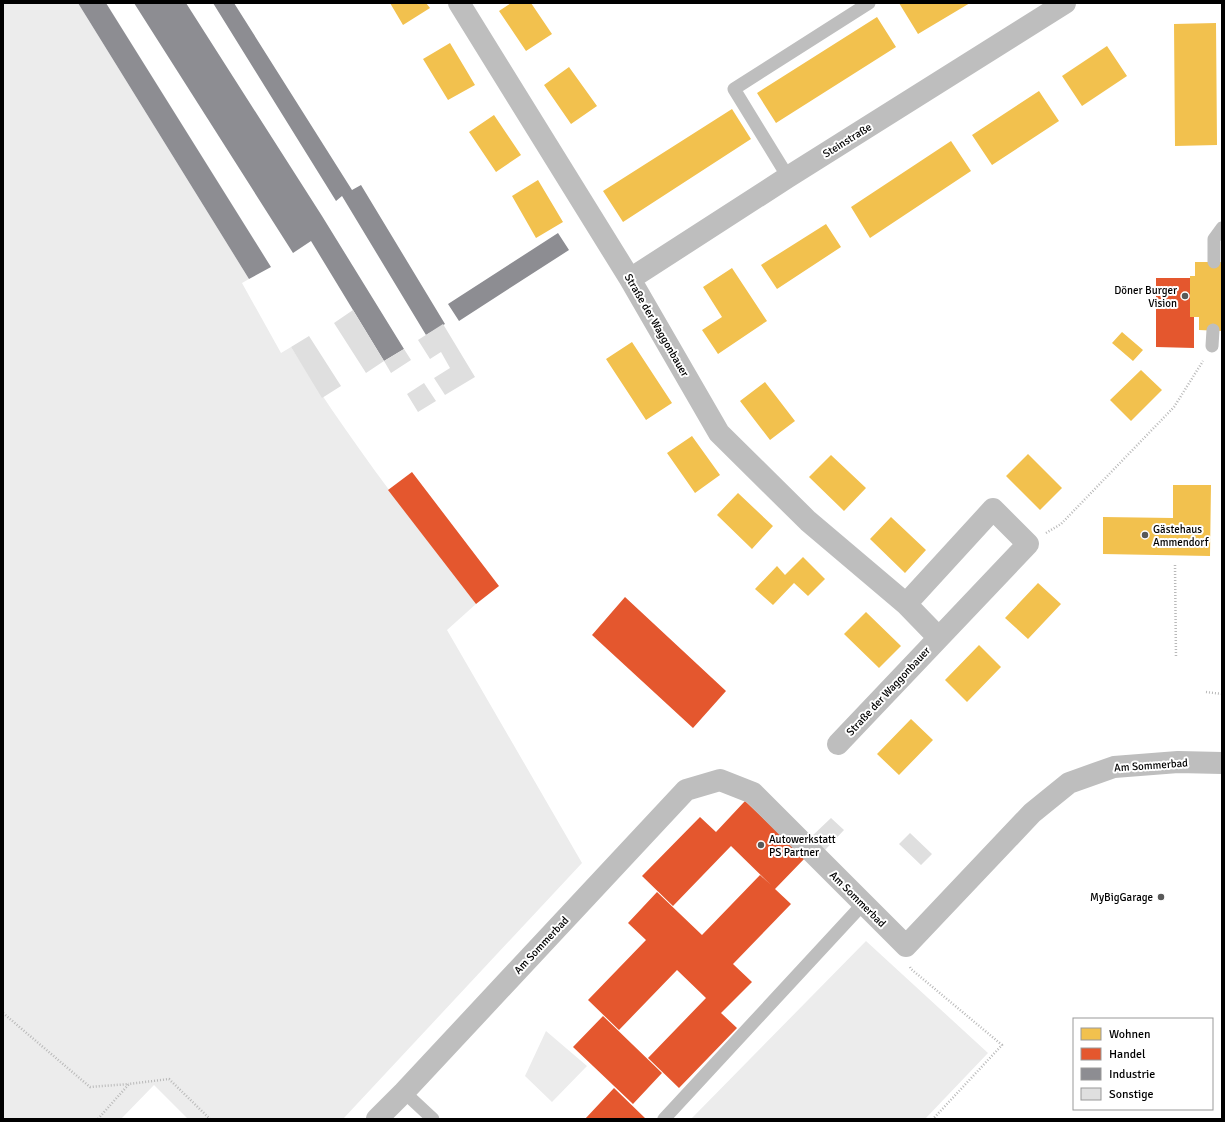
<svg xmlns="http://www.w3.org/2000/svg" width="1225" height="1122" font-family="Signika,sans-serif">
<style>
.green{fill:#ececec}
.homes{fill:#f2c14e}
.shops{fill:#e4572e}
.industry{fill:#8d8d92}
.building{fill:#dfdfdf}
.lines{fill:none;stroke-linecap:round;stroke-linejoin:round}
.path{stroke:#b9b9b9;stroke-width:2.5;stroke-dasharray:1 2;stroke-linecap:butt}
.service{stroke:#bebebe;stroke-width:13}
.minor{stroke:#bebebe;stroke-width:22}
.poi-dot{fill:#595959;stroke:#fff;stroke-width:1.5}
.labels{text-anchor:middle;stroke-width:4;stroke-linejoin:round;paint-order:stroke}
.street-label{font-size:11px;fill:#000;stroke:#fff}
.poi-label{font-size:11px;fill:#000;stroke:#fff;text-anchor:end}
</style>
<rect width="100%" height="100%" fill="#fff"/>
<path class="green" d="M3,3H78L249,279L242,283L281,353L291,347C347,437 411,520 476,604L447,630L582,863L343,1119H188L154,1085L121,1119H3Z
M866,941L988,1053L925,1119H691Z
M546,1031L587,1066L552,1102L525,1076Z"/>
<path class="homes" d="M390,3H426L430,8L403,25Z
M511,3H531L552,34L526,51L499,11Z
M899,3H970L918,34Z
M877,17L896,47L776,123L757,93Z
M1216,23L1217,145L1175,146L1174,24Z
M450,43L475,85L448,100L423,59Z
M1107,46L1127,76L1082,106L1062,76Z
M569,67L597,106L571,124L544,85Z
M1039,91L1059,121L992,165L972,135Z
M732,109L751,139L623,222L603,191Z
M494,115L521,155L496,172L469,132Z
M951,141L971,171L870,238L851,207Z
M538,180L563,222L536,238L512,196Z
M826,224L841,247L777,289L761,265Z
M1195,262H1222V331L1199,330V317H1190V276H1195Z
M732,268L767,321L718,354L702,330L722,317L703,287Z
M1122,332L1143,350L1133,361L1112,343Z
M632,342L672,403L646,420L606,359Z
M1141,370L1162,390L1131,421L1110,400Z
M765,382L795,421L770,440L740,401Z
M692,436L720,475L695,493L667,453Z
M1028,454L1062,488L1040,510L1006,476Z
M831,455L866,488L844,511L809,477Z
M1173,485H1211L1210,556L1103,554V517L1173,518Z
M738,493L773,526L752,549L717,515Z
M891,517L926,550L905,573L870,539Z
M803,557L825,579L808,596L794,583L773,605L755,589L777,566L785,575Z
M1038,583L1061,604L1028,639L1005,618Z
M866,612L901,646L879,668L844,634Z
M979,645L1001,667L967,702L945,680Z
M911,719L933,740L899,775L877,754Z"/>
<path class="shops" d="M1156,278H1190V317H1194V348L1156,347Z
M412,472L499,586L476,604L388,490Z
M625,597L726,691L693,728L592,635Z
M745,801L805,858L775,889L791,904L733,964L752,982L721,1013L737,1028L679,1088L648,1058L706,998L677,970L619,1030L588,1000L646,940L628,923L657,892L702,935L760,875L771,885L731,846L673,906L642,876L700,817L716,832Z
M603,1016L662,1073L633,1104L573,1047Z
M614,1088L645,1118L644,1119H585Z"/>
<path class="industry" d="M78,3H106L271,267L249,279Z
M134,3H186L322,216L404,349L384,361L311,241L293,253Z
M213,3H234L352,190L361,185L445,324L426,335L342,196L336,201Z
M558,233L569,250L459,321L448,304Z"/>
<path class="building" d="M353,310L384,361L366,373L334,323Z
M443,324L475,377L445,395L434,378L450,368L441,352L430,359L418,340Z
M309,336L341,386L322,398L291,347Z
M404,349L411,360L391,373L384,361Z
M424,383L436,401L418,412L407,394Z
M831,818L844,830L825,850L811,837Z
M910,833L932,854L921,865L899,844Z"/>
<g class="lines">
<path class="path" d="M1046,533L1061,524L1174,407L1203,361
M1175,565L1176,658
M1206,692L1222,694
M910,967L911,969L1002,1045L933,1119
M3,1013L90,1087L129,1084
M98,1119L129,1084L169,1079L210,1119"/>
<path class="service" d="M788,177L734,89L869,3
M1214,262V239L1222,228
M1212,346L1213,330
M404,1092L433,1119
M664,1119L863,904"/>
<path class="minor" d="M459,3L630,279L719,433L808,521L906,604L938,637
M630,279L788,177L1065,3
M838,744L1028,544L993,509L906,604
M377,1119L404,1092L686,790L720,780L753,793L906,946L1032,813L1069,783L1114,767L1178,762L1222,763"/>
</g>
<g class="poi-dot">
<circle cx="1185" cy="296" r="4"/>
<circle cx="1145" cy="535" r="4"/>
<circle cx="761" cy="845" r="4"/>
<circle cx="1161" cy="897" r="4"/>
</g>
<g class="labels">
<g class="street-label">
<text transform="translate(847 140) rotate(-32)" y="4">Steinstraße</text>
<text transform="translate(657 325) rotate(60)" y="4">Straße der Waggonbauer</text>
<text transform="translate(888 691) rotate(-47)" y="4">Straße der Waggonbauer</text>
<text transform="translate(1151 765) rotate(-4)" y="4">Am Sommerbad</text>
<text transform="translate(858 899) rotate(45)" y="4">Am Sommerbad</text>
<text transform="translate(541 945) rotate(-47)" y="4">Am Sommerbad</text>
</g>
<g class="poi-label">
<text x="1177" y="294">Döner Burger<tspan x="1177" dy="13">Vision</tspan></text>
<text x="1153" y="533" text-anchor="start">Gästehaus<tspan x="1153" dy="13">Ammendorf</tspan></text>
<text x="769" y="843" text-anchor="start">Autowerkstatt<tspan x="769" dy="13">PS Partner</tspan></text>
<text x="1153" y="901">MyBigGarage</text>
</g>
</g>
<rect width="1225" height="1122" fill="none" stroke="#000000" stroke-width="8"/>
<rect x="1073" y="1018" width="140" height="92" fill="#ffffff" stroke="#999999"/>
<rect x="1081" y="1028" width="20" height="12" fill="#f2c14e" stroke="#999999"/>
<text x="1109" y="1038" font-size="12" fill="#000000">Wohnen</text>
<rect x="1081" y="1048" width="20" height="12" fill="#e4572e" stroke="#999999"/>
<text x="1109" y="1058" font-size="12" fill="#000000">Handel</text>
<rect x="1081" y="1068" width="20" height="12" fill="#8d8d92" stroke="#999999"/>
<text x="1109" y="1078" font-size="12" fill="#000000">Industrie</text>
<rect x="1081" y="1088" width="20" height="12" fill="#dfdfdf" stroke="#999999"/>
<text x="1109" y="1098" font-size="12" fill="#000000">Sonstige</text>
</svg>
